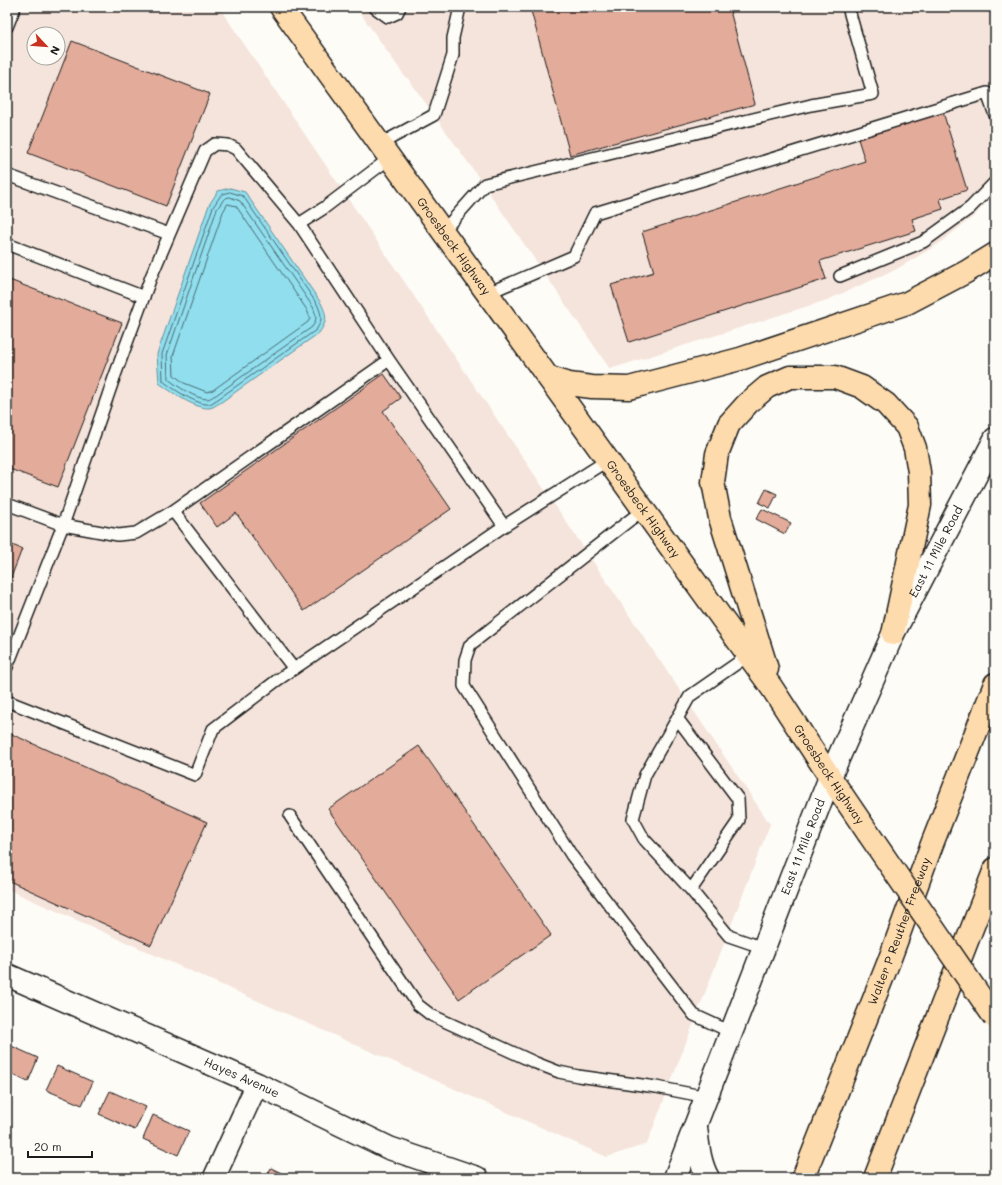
<svg xmlns="http://www.w3.org/2000/svg" width="1002" height="1185" font-family="Mali,sans-serif">
<style>
.built{fill:#f5e4db;fill-rule:evenodd}
.water{fill:#90deee;stroke:#62909a}
.lines{fill:none;stroke-linecap:round;stroke-linejoin:round}
.shore{stroke:#4a6a70;stroke-width:1}
.building{fill:#e3ab9a;stroke:#1c1c1c}
.lane-casing{stroke:#1c1c1c;stroke-width:14}
.street-casing{stroke:#1c1c1c;stroke-width:24}
.secondary-casing{stroke:#1c1c1c;stroke-width:25}
.primary-casing{stroke:#1c1c1c;stroke-width:25}
.highway-casing{stroke:#1c1c1c;stroke-width:25}
.lane{stroke:#fdfcf7;stroke-width:11}
.street{stroke:#fdfcf7;stroke-width:21}
.secondary{stroke:#fdfcf7;stroke-width:22}
.primary{stroke:#fedbac;stroke-width:22}
.highway{stroke:#fedbac;stroke-width:22}
.primary-bridge-casing{stroke:#1c1c1c;stroke-width:25;stroke-linecap:butt}
.primary-bridge{stroke:#fedbac;stroke-width:22}
.labels{text-anchor:middle;stroke-width:3;stroke-linejoin:round;paint-order:stroke}
.street-label{font-size:12px;fill:#1c1c1c;stroke:#fdfcf7}
</style>
<rect width="100%" height="100%" fill="#fdfcf7"/>
<filter id="ink" filterUnits="userSpaceOnUse"><feTurbulence type="fractalNoise" baseFrequency=".025" numOctaves="2"/><feDisplacementMap in="SourceGraphic" scale="8" xChannelSelector="R" yChannelSelector="G"/><feConvolveMatrix kernelMatrix="1 2 1 2 8 2 1 2 1" color-interpolation-filters="sRGB"/></filter>
<g filter="url(#ink)">
<path class="built" d="M7,7H219L770,824L647,1144L607,1157L7,889ZM34,34H58V58H34Z
M356,7H995V193L974,216L937,245L895,270L827,300L610,369L472,168L407,77L406,78Z"/>
<path class="water" d="M230,188L245,192L321,303C327,316 328,320 319,333L220,403C217,404 213,408 209,408C195,409 170,391 159,383L157,354L209,205L218,191Z"/>
<g class="lines">
<path class="shore" d="M230,192L243,196L317,304C322,315 323,320 316,330L218,399C216,400 212,403 210,404C198,406 172,388 163,381L162,354L213,207L221,195Z
M230,197L240,201L313,307C316,315 318,319 312,327L216,395C213,396 210,399 207,399C196,399 177,386 168,379L167,355L217,209L224,199Z
M228,204L236,206L307,310L310,318L308,322L213,390L207,392L184,383L174,375L173,356L223,212Z"/>
</g>
<path class="building" d="M530,7H729L755,104L570,155Z
M72,41L210,94L166,206L28,153Z
M943,112L967,190L940,199L943,209L912,219L916,231L820,261L826,279L629,342L611,285L654,272L642,232L865,161L858,139Z
M7,279L122,323L58,487L7,468Z
M384,374L401,398L383,411L451,509L304,611L236,513L217,527L200,503Z
M766,489L777,494L770,508L759,503Z
M762,509L791,523L785,534L756,519Z
M7,543L22,549L7,588Z
M7,732L207,822L151,945L7,880Z
M419,746L551,935L459,999L328,809Z
M7,1044L38,1058L28,1082L7,1072Z
M57,1066L93,1082L82,1105L46,1090Z
M110,1091L146,1107L135,1130L99,1114Z
M153,1115L189,1131L178,1155L143,1139Z
M271,1168L292,1178H266Z"/>
<g class="lines">
<defs>
<path id="lane" d="M374,7L388,17L397,13L400,7
M7,27L15,7
M380,144L434,115L453,55V38L460,7
M7,175L169,234
M299,224L324,208L390,158
M443,231L485,184L811,105L873,94L848,7
M7,244L144,297
M840,276L923,242L970,208L995,182
M488,293L574,256L595,213L987,93L995,115
M7,504L63,525L118,535L136,533L173,511L294,669
M644,509L470,645L465,660L464,686L572,856L694,1015L731,1032
M173,511L389,360
M749,655L690,696L645,775L633,819L644,839L691,890L729,936L764,948
M7,667L63,525L114,378L151,277L205,151L215,144L228,145L236,149L299,224L389,360L504,526
M7,701L195,775L213,729L276,681L504,526L608,460
M677,718L738,799L739,820L691,890
M290,816L418,1005L431,1015L536,1063L559,1072L578,1076L656,1087L707,1097"/>
<path id="street" d="M214,1178L257,1084"/>
<g id="secondary">
<path id="s1" d="M7,975L257,1084L389,1148L477,1178"/>
<path d="M696,1127C698,1144 699,1162 708,1178"/>
<path id="s2" d="M675,1178L830,777L893,634L995,439"/>
</g>
<g id="primary">
<path id="s3" d="M281,7L772,688L830,777L868,833"/>
<path d="M550,378L569,384L592,387L629,388L740,359L907,303L966,272L995,254"/>
<path d="M767,669L720,518L713,482L717,454L729,424L748,403L767,387L790,377H835L862,387L886,404L907,427L915,448L919,472L920,505L893,634"/>
</g>
<g id="highway">
<path id="s4" d="M803,1178L889,961L932,844L995,684"/>
<path d="M875,1178L995,869"/>
</g>
</defs>
<use href="#lane" class="lane-casing"/>
<use href="#street" class="street-casing"/>
<use href="#secondary" class="secondary-casing"/>
<use href="#primary" class="primary-casing"/>
<use href="#highway" class="highway-casing"/>
<use href="#lane" class="lane"/>
<use href="#street" class="street"/>
<use href="#secondary" class="secondary"/>
<use href="#primary" class="primary"/>
<use href="#highway" class="highway"/>
<defs>
<path id="primary-bridge" d="M868,833L995,1018"/>
</defs>
<use href="#primary-bridge" class="primary-bridge-casing"/>
<use href="#primary-bridge" class="primary-bridge"/>
</g>
</g>
<g class="labels">
<g class="street-label">
<text dy="4" stroke="none"><textPath href="#s3" startOffset="295">Groesbeck Highway</textPath></text>
<text dy="4" stroke="none"><textPath href="#s3" startOffset="619">Groesbeck Highway</textPath></text>
<text dy="4" stroke="none"><textPath href="#s2" startOffset="679">East 11 Mile Road</textPath></text>
<text dy="4" stroke="none"><textPath href="#s3" startOffset="943">Groesbeck Highway</textPath></text>
<text dy="4" stroke="none"><textPath href="#s2" startOffset="355">East 11 Mile Road</textPath></text>
<text dy="4" stroke="none"><textPath href="#s4" startOffset="265">Walter P Reuther Freeway</textPath></text>
<text dy="4" stroke="none"><textPath href="#s1" startOffset="256">Hayes Avenue</textPath></text>
</g>
</g>
<rect width="1002" height="1185" fill="none" stroke="#fdfcf7" stroke-width="24"/>
<rect x="12" y="12" width="978" height="1161" fill="none" stroke="#1c1c1c" stroke-width="1.5" filter="url(#ink)"/>
<g transform="translate(46 46) rotate(116)"><circle r="19" fill="#fdfcf7" stroke="#a3a29f"/>
<path d="M0-3L7 15L0 10L-7 15Z" fill="#c8321e"/>
<text y="-6" font-size="11" font-weight="bold" text-anchor="middle" fill="#1c1c1c">N</text>
</g>
<path d="M28 1151v6h64v-6" fill="none" stroke="#1c1c1c" stroke-width="2"/>
<text x="34" y="1151" font-size="12" fill="#1c1c1c" stroke="#fdfcf7" stroke-width="3" paint-order="stroke">20 m</text>
</svg>
